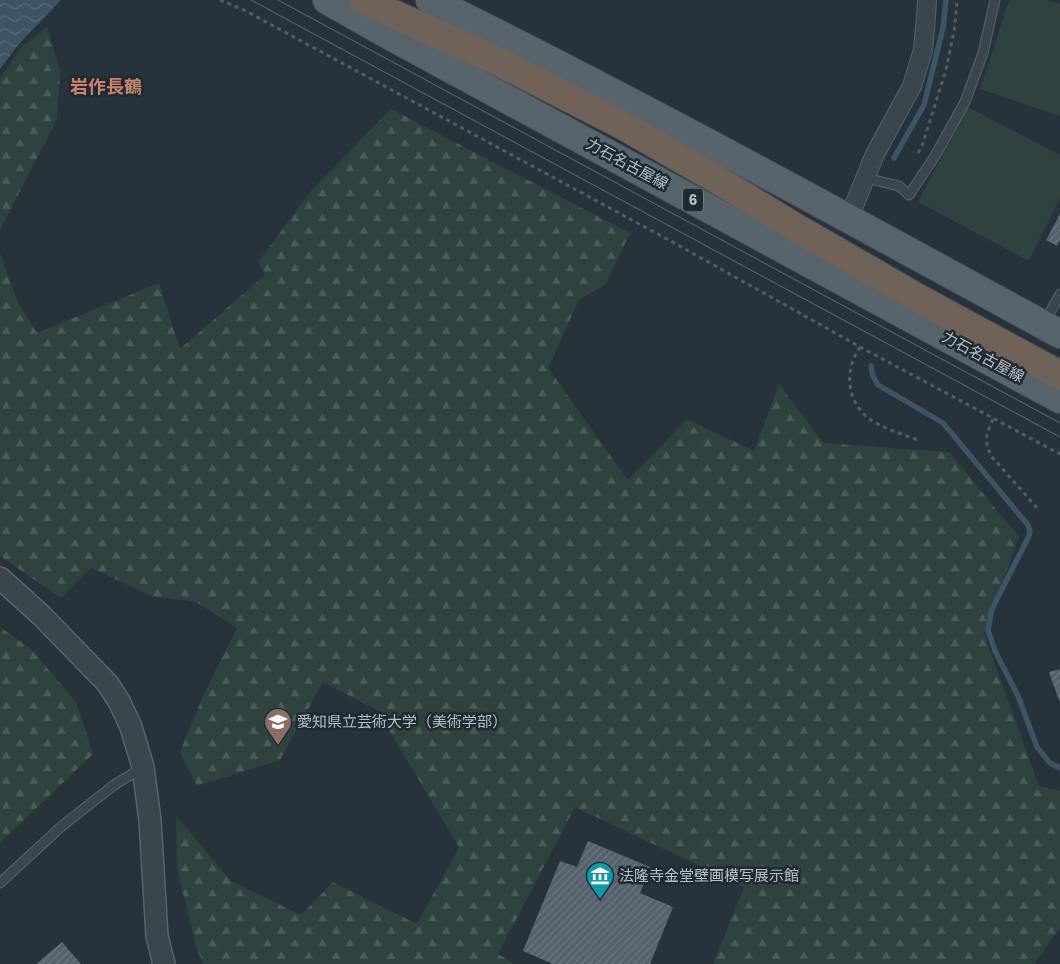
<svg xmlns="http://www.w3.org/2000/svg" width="1060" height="964" font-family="Poppins,'Noto Sans JP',sans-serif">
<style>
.forest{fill:url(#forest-firs)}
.green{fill:#2e433f}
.water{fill:url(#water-waves)}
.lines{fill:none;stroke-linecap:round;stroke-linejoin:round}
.stream{stroke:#3d5462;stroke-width:5.5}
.building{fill:url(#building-hatch)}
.service-casing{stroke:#58636a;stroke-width:11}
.minor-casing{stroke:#58636a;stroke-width:20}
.tertiary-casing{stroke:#58636a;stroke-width:24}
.primary-casing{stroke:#434e55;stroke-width:30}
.motorway-casing{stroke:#455057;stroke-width:30}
.path{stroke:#4d605e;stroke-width:3;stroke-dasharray:4 4;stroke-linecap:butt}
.service{stroke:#3a454c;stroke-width:9}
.minor{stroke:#3a454c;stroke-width:18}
.tertiary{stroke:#3a454c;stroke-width:21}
.primary{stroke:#58646c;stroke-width:28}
.motorway{stroke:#716258;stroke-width:28}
.tram{stroke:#5e6b74;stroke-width:1}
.labels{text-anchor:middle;stroke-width:5;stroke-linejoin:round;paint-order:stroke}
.shield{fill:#1f2a31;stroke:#89939a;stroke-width:1}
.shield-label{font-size:14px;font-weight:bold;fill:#b6c0c7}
.street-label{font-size:15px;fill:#b6c0c7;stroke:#1f2a31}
.poi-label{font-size:15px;fill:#b6c0c7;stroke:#1f2a31;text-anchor:start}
.quarter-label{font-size:18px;font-weight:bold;fill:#cb846d;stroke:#1f2a31}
</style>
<defs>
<pattern id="forest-firs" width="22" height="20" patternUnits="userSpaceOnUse" patternTransform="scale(1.25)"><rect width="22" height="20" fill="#2e433f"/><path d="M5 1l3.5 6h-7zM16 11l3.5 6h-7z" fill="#4a5c59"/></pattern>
<pattern id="water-waves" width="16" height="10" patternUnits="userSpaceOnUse" patternTransform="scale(1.25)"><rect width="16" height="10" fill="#3d5462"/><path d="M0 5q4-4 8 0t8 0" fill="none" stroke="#576b77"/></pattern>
<pattern id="building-hatch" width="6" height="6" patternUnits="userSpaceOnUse" patternTransform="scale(1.25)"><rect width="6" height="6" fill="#54626c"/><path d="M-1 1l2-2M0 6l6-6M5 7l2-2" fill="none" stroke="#6a7780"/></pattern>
</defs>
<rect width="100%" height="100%" fill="#26333b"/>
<path class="forest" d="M47,26L60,72L57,119L0,230V78L21,48Z
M391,109L630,233L606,284L579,300L548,368L628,480L687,419L754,451L779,384L823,443L949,452L1019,537L984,634L1039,786L1060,791V928L1034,964H713L744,887L575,807L498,954L515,964H204L197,950L177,869L176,816L231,881L301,915L333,882L417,924L459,847L377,710L323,682L280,760L197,786L180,752L204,694L237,628L194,601L153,597L91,568L61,598L0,556V253L18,303L37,333L159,283L180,349L265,275L258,262L311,191Z
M0,627L31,649L76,702L93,754L0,843Z"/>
<path class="green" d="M1009,0H1047L1060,4V116L980,89Z
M968,107L1060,155V198L1029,261L918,202Z"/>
<path class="water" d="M0,0H61L18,45L0,69Z"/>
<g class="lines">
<path class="stream" d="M894,158L924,105L943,28L946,0
M871,366L873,376L878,385L943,423L1028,525L1030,531L1029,536L992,609L988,630L995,651L1018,696L1037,747L1050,763L1060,768"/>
</g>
<path class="building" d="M1060,214V240L1057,246L1046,240Z
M1060,669V703L1049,672Z
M588,841L650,867L640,893L673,907L650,964H553L523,951L560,861L577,867Z
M62,942L81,964H36Z"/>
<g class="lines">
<defs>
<path id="service" d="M866,178L899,186L909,195L935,156L965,102L983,53L995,0
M1045,322L1060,294
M0,883L62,826L114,785L142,768"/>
<path id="minor" d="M849,218L875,154L912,86L923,50L926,17L927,0"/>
<path id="tertiary" d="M0,578L42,616L108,684L120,703L131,727L143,767L150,820L157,936L164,964"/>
<path id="primary" d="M327,0L387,34L1060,399
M430,0C643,105 851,220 1060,334"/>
<path id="motorway" d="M363,0L497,61L624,126L718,180L798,229L833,249L916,297L1060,375"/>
</defs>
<use href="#service" class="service-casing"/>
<use href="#minor" class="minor-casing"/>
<use href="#tertiary" class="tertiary-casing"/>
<use href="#primary" class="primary-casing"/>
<use href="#motorway" class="motorway-casing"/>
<path class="path" d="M220,0L244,10L667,239L864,349L1060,454
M918,153L922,146L946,70L955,26L957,0
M860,347C844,370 846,403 871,420C885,429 902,434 918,440
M993,419C986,436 983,440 992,457L1038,509"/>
<use href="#service" class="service"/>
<use href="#minor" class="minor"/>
<use href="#tertiary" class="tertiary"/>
<use href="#primary" class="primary"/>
<use href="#motorway" class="motorway"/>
<path class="tram" d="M251,0L1060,437
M278,0L1060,423"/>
</g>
<defs>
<symbol id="university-pin" viewBox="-11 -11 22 30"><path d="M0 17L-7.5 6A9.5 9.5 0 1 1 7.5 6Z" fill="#8d6e63" stroke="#1f2a31"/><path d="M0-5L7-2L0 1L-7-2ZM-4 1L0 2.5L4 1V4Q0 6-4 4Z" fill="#fff"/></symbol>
<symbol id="museum-pin" viewBox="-11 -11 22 30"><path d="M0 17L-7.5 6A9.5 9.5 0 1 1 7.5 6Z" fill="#0f9aa8" stroke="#1f2a31"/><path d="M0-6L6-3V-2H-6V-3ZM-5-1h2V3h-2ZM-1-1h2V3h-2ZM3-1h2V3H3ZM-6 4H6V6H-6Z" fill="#fff"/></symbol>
</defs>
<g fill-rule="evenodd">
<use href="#university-pin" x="262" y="706" width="32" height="43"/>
<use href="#museum-pin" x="584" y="860" width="32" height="43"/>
</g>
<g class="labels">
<rect class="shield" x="683" y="188.5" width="20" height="23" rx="4"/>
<g class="shield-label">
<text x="693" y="205">6</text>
</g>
<g class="street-label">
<text transform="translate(627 164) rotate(28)" y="5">力石名古屋線</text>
<text transform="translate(983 357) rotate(28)" y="5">力石名古屋線</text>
</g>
<g class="poi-label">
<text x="297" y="727">愛知県立芸術大学（美術学部）</text>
<text x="619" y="881">法隆寺金堂壁画模写展示館</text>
</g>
<g class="quarter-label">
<text x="106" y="93">岩作長鶴</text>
</g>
</g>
</svg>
